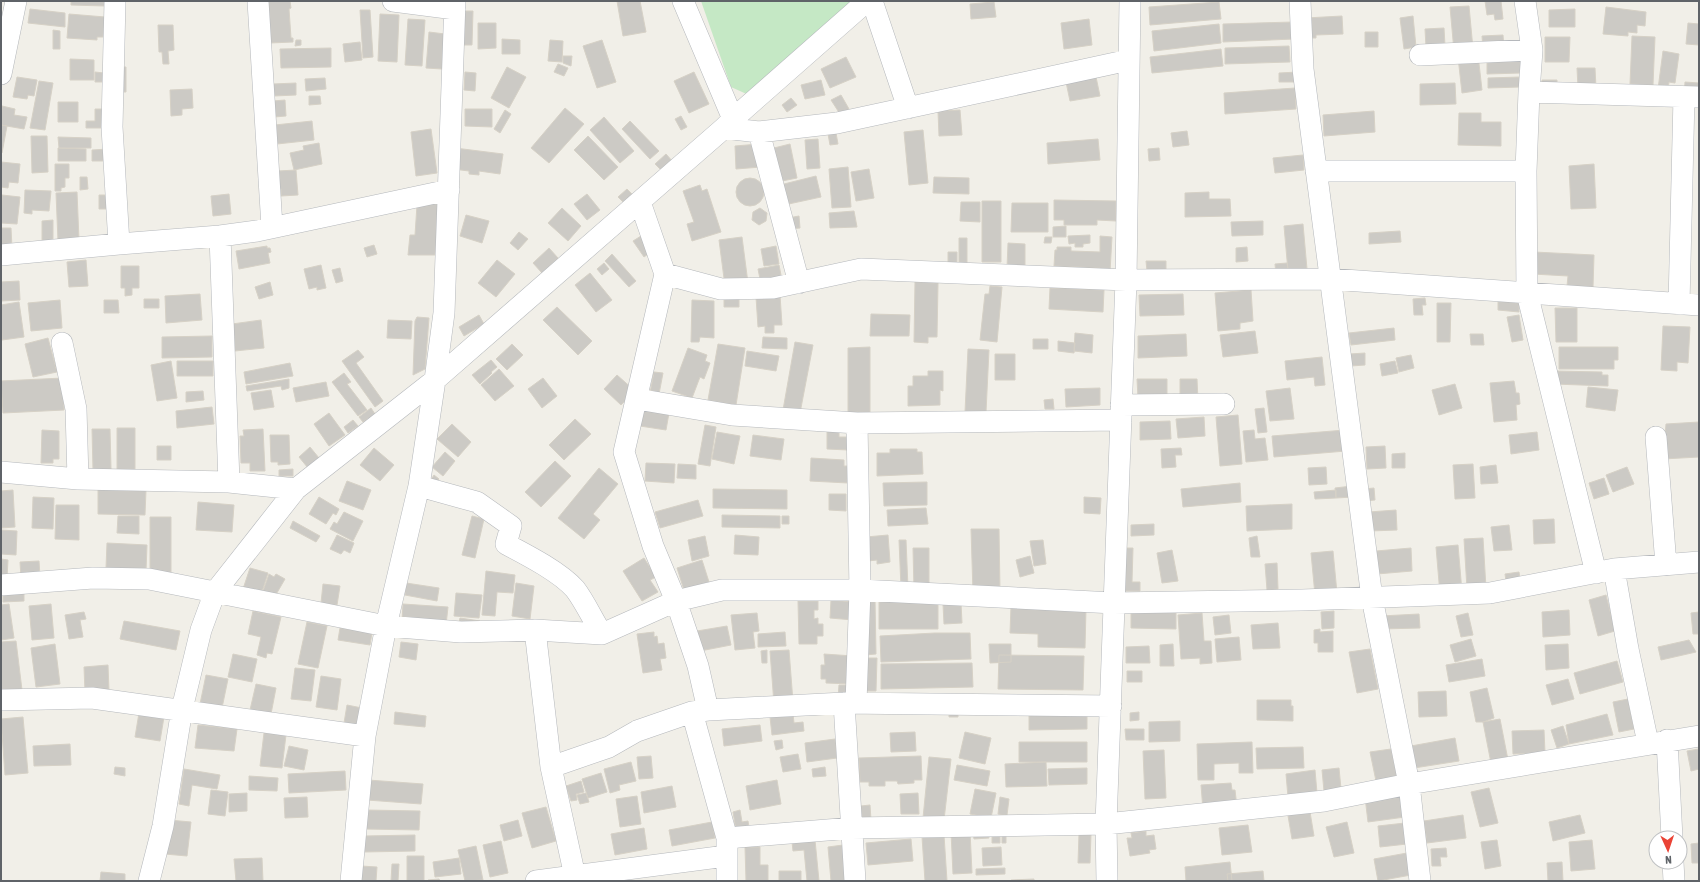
<svg xmlns="http://www.w3.org/2000/svg" width="1700" height="882" font-family="'Asap Condensed',sans-serif">
<style>
.green{fill:#c5e8c5}
.building{fill:#cccac5;stroke:#d6d1c6}
.lines{fill:none;stroke-linecap:round;stroke-linejoin:round}
.minor-casing{stroke:#b5b8bc;stroke-width:22}
.minor{stroke:#fff;stroke-width:21}
</style>
<rect width="100%" height="100%" fill="#f1efe8"/>
<path class="green" d="M701,1H866L751,96L731,87Z"/>
<path class="building" d="M71,1H105V6L71,5Z
M267,1H290L291,8L289,9L291,38H293V42L270,43Z
M617,1H640L646,32L623,36Z
M1485,1H1501L1503,19L1495,20L1494,14L1487,15Z
M994,2L996,17L971,19L970,4Z
M1219,2L1221,19L1150,25L1149,7Z
M1469,6L1473,49L1454,51L1450,7Z
M1606,7L1646,12L1645,26L1637,25V33L1628,32V36L1603,34Z
M30,9L65,13V27L28,23Z
M1575,9V27H1549V10Z
M360,10H370L373,57L363,58Z
M464,11H473L472,45H463Z
M69,14L105,17L103,37H97V40L67,38Z
M380,14L399,15L397,62L378,61Z
M1342,16L1343,34L1316,35V38H1307L1306,18Z
M1413,16L1416,47L1404,49L1400,18Z
M408,19L425,20L422,66L405,65Z
M1089,19L1092,45L1064,49L1061,23Z
M1293,22L1294,39L1223,42V24Z
M478,23H496V48L478,49Z
M1688,23L1699,24V45L1686,44Z
M1219,24L1221,43L1154,51L1152,31Z
M158,25H173L174,50L168,51L169,64H163L162,52H159Z
M1444,28L1445,46L1426,47L1425,29Z
M53,30L60,31V49H53Z
M429,32L445,34L442,69L426,68Z
M1365,32H1378V47H1365Z
M1503,35L1504,48L1483,49L1482,36Z
M1632,36L1655,37L1653,85L1630,84Z
M1545,37H1570L1569,62H1545Z
M502,39L520,40V54H502Z
M296,40H301V45L295,46Z
M550,40L563,41L562,62L548,61Z
M602,40L616,82L597,88L583,46Z
M360,42L362,60L345,62L343,44Z
M1289,46L1290,62L1225,64V48Z
M331,48V67L281,68L280,49Z
M1221,49L1223,66L1152,73L1150,57Z
M1663,51L1679,54L1675,83L1669,82L1668,90L1658,89Z
M1521,54V73L1487,74V55Z
M1478,55L1482,90L1462,93L1458,57Z
M563,56H572L571,66L563,63Z
M846,57L856,77L830,88L821,69Z
M70,59L94,60V80H70Z
M558,64L568,68L564,76L554,72Z
M120,67H126V92H120Z
M507,67L526,77L509,108L491,98Z
M1577,68H1595L1596,88H1578Z
M95,72L104,73V82H95Z
M465,72L476,73L475,91L464,90Z
M694,72L709,104L689,113L674,81Z
M1298,72V82H1279V73Z
M17,77L37,80L34,96L28,95L27,99L13,97Z
M1096,77L1100,96L1070,101L1066,82Z
M1520,77V87L1488,88V78Z
M325,78L326,89L306,91L305,79Z
M821,80L825,95L805,99L801,85Z
M1542,80H1557V87L1542,86Z
M39,81L53,83L45,130L30,128Z
M1685,82L1699,83V97H1684Z
M296,83V95L274,96L273,84Z
M1455,83L1456,104L1420,105V84Z
M1295,88L1296,109L1225,114L1224,93Z
M192,89L193,108L182,109V115L171,116L170,90Z
M841,95L849,109L840,114L831,100Z
M309,96H320L321,104L309,105Z
M791,98L797,105L787,112L782,105Z
M285,100L286,116L274,117L273,101Z
M58,102H78V122H58Z
M2,106L15,109L14,115L27,117L24,129L1,125Z
M565,108L584,124L549,163L531,148Z
M95,109H105V128H86V121H95Z
M465,109H492V127L465,126Z
M505,110L511,114L500,133L494,129Z
M960,110L962,135L939,136L938,111Z
M1374,111L1375,132L1324,136L1323,115Z
M1459,113H1481V122H1501V146L1458,145Z
M681,116L687,127L681,130L675,119Z
M604,117L634,151L620,163L590,130Z
M312,121L314,140L277,144L275,125Z
M630,121L659,151L650,159L622,129Z
M1,125L7,126L2,153H1Z
M431,129L437,173L416,176L411,132Z
M923,130L928,183L909,185L904,132Z
M1187,131L1189,145L1173,147L1171,133Z
M836,133L838,144L830,145L828,134Z
M31,136H47L48,172L32,173Z
M588,136L618,167L604,180L574,150Z
M58,137L91,138V148H59Z
M818,139L820,168L807,169L805,140Z
M1098,139L1100,160L1048,164L1047,143Z
M319,143L322,164L294,170L290,153L304,150L303,146Z
M759,144L761,167L736,169L735,146Z
M790,144L797,178L777,182L770,149Z
M58,148L86,149V161H58Z
M455,148L503,154L500,174L479,171V175L469,174V171L453,169Z
M1159,148L1160,160L1149,161L1148,149Z
M108,149V161H92V150Z
M666,154L673,162L662,171L655,164Z
M1303,155L1304,170L1275,173L1273,158Z
M1,162L20,164L18,183L9,182L8,188L1,187Z
M55,164H69V178H65V187L61,188V191H55Z
M1594,164L1596,208L1571,209L1569,166Z
M848,167L851,207L832,208L829,169Z
M869,169L874,198L856,201L851,172Z
M296,170L298,195L281,196V189H279L278,171Z
M816,176L821,197L784,205L780,185Z
M80,177H87L88,189L80,190Z
M934,177L969,178V194L933,193Z
M736 192a14 14 0 1 1 28 0a14 14 0 1 1-28 0Z
M700,185L702,191L707,189L721,232L692,241L687,224L694,222L683,191Z
M627,189L633,195L624,203L618,197Z
M25,190L51,191L49,211L32,210V214L24,213Z
M77,192L79,240L58,241L56,193Z
M1209,192V199H1230L1231,216L1185,217V193Z
M229,194L231,214L213,216L211,196Z
M587,194L600,210L587,220L574,204Z
M2,195L20,197L17,224L1,223Z
M99,195H108V209H99Z
M441,200L435,255H408L410,235H415L417,205Z
M1054,200L1116,201V221L1097,220V225H1064V220H1054Z
M982,201H1001V262H982Z
M961,202H980V222L960,221Z
M1012,203H1048V232H1011Z
M562,208L581,226L568,241L548,223Z
M760,208L767,213L766,221L759,225L752,220L753,212Z
M854,211L857,227L830,228L829,213Z
M466,215L489,221L482,243L460,236Z
M799,216L800,228L788,229V218Z
M53,220V242H42V221Z
M1263,221V235L1232,236L1231,222Z
M1303,224L1307,269L1288,271L1284,226Z
M1066,226V237H1053V227Z
M1,228H11L12,248L1,249Z
M1400,231L1401,242L1369,244V233Z
M519,232L528,239L518,250L510,243Z
M1090,235V243L1083,244V247H1075V243L1069,244L1068,236Z
M641,236L651,252L644,257L633,241Z
M1100,236L1112,237L1110,272H1100V268L1054,266L1055,250H1057V247H1071V251L1100,252Z
M742,237L748,283L725,286L719,240Z
M1045,237H1052L1051,243H1044Z
M959,238H967V265H959Z
M1008,243L1025,244V268H1007Z
M374,245L377,254L367,257L364,248Z
M267,246V248H270L271,252L268,253L270,263L239,269L236,251Z
M776,246L779,264L764,266L761,249Z
M1247,247L1248,261L1236,262V248Z
M549,248L558,258L542,273L533,263Z
M948,252H957V264H948Z
M1534,252L1594,255L1593,287L1567,286L1568,276L1533,274Z
M612,254L636,281L629,287L605,261Z
M86,260L88,286L69,287L67,262Z
M497,260L515,274L496,297L478,283Z
M1146,261H1166V271H1147Z
M604,263L609,269L602,275L597,269Z
M1287,263L1289,274L1276,275L1275,264Z
M321,265L326,288L317,290V287L309,289L304,269Z
M779,265L782,280L761,284L758,269Z
M121,266H139V288H132V295L125,296V288H121Z
M340,268L343,281L336,283L332,270Z
M590,273L612,300L596,312L575,285Z
M19,281L20,300L1,301V282Z
M270,282L273,295L259,299L255,287Z
M915,282L938,283L937,337H928V343L914,342Z
M990,286L1002,287L997,342L980,340L985,294H989Z
M1050,288L1104,290L1103,312L1049,309Z
M1251,290L1253,321L1240,323V329L1218,331L1215,293Z
M200,294L202,320L166,323L165,296Z
M1183,294L1184,315L1140,316L1139,295Z
M780,295L782,325H774V333H765V326L758,327L756,297Z
M724,296H739V307H724Z
M1425,298L1426,305H1422L1423,315H1414L1413,299Z
M144,299H159V308H144Z
M60,300L62,328L31,331L28,303Z
M104,300H118L119,313H104Z
M692,300L714,301V338L700,337L699,342H691Z
M1498,301L1519,303V312L1498,310Z
M19,302L24,337L2,340L1,305Z
M1437,303H1451L1450,342H1437Z
M557,307L592,341L578,355L543,320Z
M1555,308H1577V342H1556Z
M871,314L910,315L909,336H870Z
M479,315L484,324L464,336L459,327Z
M1519,315L1523,340L1512,342L1507,317Z
M417,317L429,318L425,369L413,375L415,321Z
M261,320L264,348L235,351L232,324Z
M388,320L412,321L411,339L387,338Z
M1663,326L1690,327L1688,363L1677,362V371L1661,370Z
M1394,328L1395,340L1351,345L1349,333Z
M1255,331L1258,353L1223,357L1220,335Z
M1075,333L1093,335L1092,353L1074,351Z
M1186,334L1187,356L1138,358V336Z
M1470,334H1483L1484,345H1471Z
M212,336V357L162,358V337Z
M763,337L787,338V349L762,348Z
M48,338L57,372L33,377L25,344Z
M1033,339H1048V349H1033Z
M1058,341L1075,343L1074,353L1058,351Z
M795,342L813,345L800,413L783,410Z
M512,344L523,355L507,370L496,359Z
M718,344L745,348L736,405L708,400Z
M870,347V413H848V348Z
M1559,347H1618V360H1614V369H1559Z
M688,348L707,355L705,361L710,363L704,379L700,377L692,398L672,391Z
M968,349L989,350L986,412H965Z
M358,350L364,357L356,363L383,401L375,407L342,361Z
M747,351L779,356L776,371L745,366Z
M1365,353V365L1351,366L1350,354Z
M995,354H1015V380H995Z
M1411,355L1414,368L1399,372L1396,358Z
M1322,357L1325,385L1315,386L1314,377L1287,380L1285,361Z
M491,360L497,367L491,372L492,373L480,384L472,375Z
M171,361L177,398L157,401L151,365Z
M177,361H213V376H177Z
M1395,361L1398,373L1382,376L1380,364Z
M290,363L293,376L246,384L244,372Z
M499,369L514,386L495,401L481,385Z
M928,371H943V391L940,390V405L908,406V386H913V376H928Z
M1555,371L1602,372V375H1608V386L1554,384Z
M654,372L663,373L659,394L650,393Z
M344,373L351,382L347,384L367,410L358,416L332,382Z
M617,375L635,391L621,405L604,389Z
M63,378L64,410L3,413L1,381Z
M543,378L557,396L542,408L528,389Z
M289,379V388L282,390L281,386L247,391L246,386Z
M1137,379H1167V398H1138Z
M1180,379H1197L1198,401L1180,402Z
M1514,381L1516,393H1519L1520,404L1516,405L1517,420L1494,422L1490,383Z
M326,382L329,396L296,402L293,388Z
M1455,384L1462,408L1439,415L1432,390Z
M1588,387L1618,390L1615,411L1586,407Z
M1100,388V405L1066,407L1065,389Z
M1290,388L1294,419L1270,421L1266,391Z
M271,390L274,407L254,410L251,393Z
M203,391L204,400L186,402V392Z
M1053,399L1054,409H1045L1044,400Z
M212,407L214,424L177,428L176,411Z
M371,408L375,414L363,422L359,417Z
M1264,408L1267,432L1258,433L1255,409Z
M643,409L669,413L666,430L640,426Z
M329,413L345,435L329,446L314,424Z
M1238,415L1242,464L1220,466L1216,417Z
M1204,417L1205,436L1178,438L1176,419Z
M575,419L591,434L564,460L549,445Z
M353,420L358,426L348,433L344,427Z
M1170,421L1171,439L1140,440V422Z
M1699,422V457L1663,459L1666,424Z
M452,424L471,442L458,457L437,439Z
M705,425L716,427L710,466L698,464Z
M117,428H135V470H117Z
M92,429H110L111,469L93,470Z
M263,429L265,471H250V463H241L240,436H244L243,430Z
M42,430L59,431V459H53V463H41Z
M1254,430L1255,439L1265,438L1268,460L1246,462L1243,431Z
M1345,430L1346,451L1274,457L1272,436Z
M827,431L839,432V437H849L848,450L827,449Z
M717,432L740,436L734,464L712,459Z
M1537,432L1539,450L1511,454L1509,435Z
M270,435H289L290,464L278,465V462H271Z
M753,435L784,439L781,460L750,456Z
M157,446H171V460H157Z
M1385,446L1386,468L1367,469L1366,447Z
M310,447L319,458L308,468L299,457Z
M374,448L394,465L380,481L360,465Z
M1181,448L1182,455H1175L1176,467L1162,468L1161,449Z
M890,449H917V452H922L923,474L877,476V453H890Z
M445,452L455,461L443,476L432,467Z
M1405,453V468H1392V454Z
M811,458L844,460V466H849L848,483L810,481Z
M555,461L571,476L541,507L525,492Z
M646,463L675,464L674,483L645,481Z
M678,464L696,465V479L677,478Z
M1473,464L1475,498L1455,499L1453,465Z
M1496,465L1498,483L1481,484L1480,467Z
M1326,467L1327,484L1309,485L1308,468Z
M1627,467L1634,484L1613,492L1606,475Z
M599,468L618,484L593,514L600,520L584,539L558,518Z
M293,469V476H279V470Z
M434,475L439,479L433,486L429,483Z
M1604,478L1609,494L1594,499L1589,483Z
M347,481L371,490L363,510L339,501Z
M927,482V505L884,506L883,483Z
M1240,483L1241,502L1183,507L1181,489Z
M1352,486L1353,497L1336,498L1335,488Z
M1374,488L1375,500L1365,501L1364,489Z
M98,489L146,490L145,515L98,514Z
M713,489L787,490V509L713,508Z
M13,490L15,527L1,528V491Z
M1336,490V498L1315,499L1314,492Z
M829,494H846V511L829,510Z
M33,497L54,498L53,529L32,528Z
M319,497L339,509L336,515L333,513L326,524L309,514Z
M1084,497L1101,498L1100,514L1084,513Z
M698,500L703,516L660,528L655,512Z
M198,502L234,505L232,532L196,530Z
M1292,504V529L1247,531L1246,506Z
M56,505H79V540L55,539Z
M926,508L928,524L888,526L887,510Z
M1396,510L1397,530L1370,531L1369,512Z
M344,512L363,521L353,541L330,529L334,522L337,524Z
M722,515L780,516V528L722,527Z
M118,516H139V534L117,533Z
M472,516L484,519L475,558L462,555Z
M782,516H789V524H782Z
M150,517H171V574L150,573Z
M1554,519L1555,543L1534,544L1533,520Z
M293,521L320,536L316,542L290,528Z
M1154,524V535L1131,536V525Z
M1509,525L1512,550L1494,551L1491,527Z
M971,529H999L1000,592L973,593Z
M1,530L17,531L16,555L1,554Z
M337,535L354,543L350,553L344,550L341,554L330,549Z
M735,535L759,537L758,555L734,554Z
M888,535L890,562L877,564V560L868,561L866,537Z
M705,536L709,556L692,561L688,540Z
M1257,536L1260,557H1251L1249,538Z
M1483,538L1486,588L1467,589L1464,539Z
M899,540H906L908,588H901Z
M1043,540L1046,564L1034,566L1030,541Z
M107,543L147,545L146,571L106,568Z
M1458,545L1462,592L1440,594L1436,547Z
M913,548H929V590H914Z
M1122,548H1133L1132,582H1140V591H1121Z
M1411,548L1412,571L1377,574L1376,551Z
M1172,550L1178,581L1162,583L1157,553Z
M1333,551L1337,593L1315,595L1311,553Z
M1030,556L1034,573L1020,577L1016,560Z
M644,558L656,577L650,580L658,592L642,601L623,571Z
M1,559L8,560L7,578H1Z
M702,560L709,582L684,590L677,568Z
M39,561L40,576L21,578L20,562Z
M1277,563L1278,589L1267,590L1265,564Z
M250,568L268,573L261,595L243,589Z
M486,571L515,575L513,593L497,592L495,616L482,615Z
M1519,572L1521,586L1507,588L1505,574Z
M269,574L274,577L276,574L285,579L274,598L262,594Z
M406,583L439,588L437,601L405,595Z
M516,583L534,586L530,619L512,616Z
M323,584L340,586L337,605L321,603Z
M3,591H24V601L3,602Z
M456,593L482,595L479,618L454,616Z
M1606,595L1615,631L1598,636L1589,600Z
M864,599H875L876,654L865,655Z
M831,600L854,602L853,620L830,618Z
M879,600H938V629H879Z
M798,601H818V610H814V619L818,618V624H823V636H817V644H799Z
M961,603L962,623L944,624L943,604Z
M9,604L14,638L1,640V605Z
M51,604L54,638L32,640L29,606Z
M403,604L448,607L446,625L402,621Z
M1011,606L1086,608L1085,648L1038,647V634L1010,633Z
M1569,610L1570,635L1543,637L1542,612Z
M253,611L281,617L272,654L267,653L266,658L257,655L261,637L248,634Z
M1334,611V628L1322,629L1321,612Z
M84,612L86,619L80,620L83,637L69,639L65,615Z
M1131,612H1176V629L1131,628Z
M1699,612V634H1693L1691,613Z
M757,613L759,631L753,632L755,648L735,650L731,615Z
M1202,613L1204,641H1211L1212,663L1200,664V658L1181,659L1178,615Z
M1468,613L1473,635L1461,637L1456,616Z
M1419,614L1420,628L1381,629V616Z
M1229,615L1231,633L1215,635L1213,617Z
M460,618L480,621L478,630L458,627Z
M124,621L180,631L176,650L120,639Z
M307,622L327,626L318,668L298,664Z
M1278,623L1280,648L1253,649L1251,625Z
M727,626L731,645L700,651L697,631Z
M340,628L372,633L370,645L338,640Z
M1320,629V632L1333,631V652H1318V643H1314V630Z
M654,632V637L657,636L658,644L664,643L666,658L660,659L662,670L643,673L637,634Z
M785,632L786,646L758,647V634Z
M935,633H970L971,659L881,662L880,636Z
M1239,637L1241,660L1217,662L1215,639Z
M1471,639L1476,656L1455,662L1450,645Z
M1689,640L1696,652L1661,660L1658,647Z
M16,641L22,690L1,692V642Z
M401,642L418,644L416,660L399,657Z
M55,644L60,684L36,687L31,648Z
M989,644H1011V662L990,663Z
M1173,644L1174,666H1160V645Z
M1568,644L1569,668L1546,670L1545,645Z
M1149,646L1150,663H1126V647Z
M1370,649L1378,689L1357,693L1349,652Z
M767,650V663H762L761,651Z
M789,650L793,702L774,704L770,651Z
M233,654L257,659L252,682L228,677Z
M824,654L853,656L852,684L826,683V679H821V665H825Z
M999,655L1084,656L1083,690L998,689Z
M861,658H877L876,691H860Z
M1482,659L1485,676L1449,682L1446,665Z
M1617,661L1623,682L1580,694L1574,673Z
M972,663L973,687L881,689V664Z
M108,665L109,691L85,692L84,667Z
M295,668L315,670L311,701L291,699Z
M1127,671H1142V682H1127Z
M206,675L228,679L222,708L200,704Z
M321,676L341,679L337,710L316,707Z
M1568,679L1574,699L1552,705L1546,685Z
M256,684L276,688L271,714L250,710Z
M839,685H850V698H838Z
M1487,688L1494,718L1483,722H1476L1470,692Z
M1446,691L1447,716L1419,717L1418,692Z
M1628,699L1634,729L1619,732L1613,702Z
M1257,700H1291V706H1293V721L1257,720Z
M347,705L362,708L359,725L344,723Z
M949,709H958V717H949Z
M395,712L426,716L425,727L394,724Z
M1087,712V729L1029,730V713Z
M1139,712V720L1130,721V713Z
M139,713L164,717L160,741L135,737Z
M793,714L794,723L803,722L804,731L772,735L770,717Z
M1607,714L1613,735L1569,744L1566,725Z
M23,717L28,773L5,775L1,719Z
M1500,719L1508,760L1491,763L1483,722Z
M1180,721V741L1149,742V722Z
M198,725L237,729L234,751L195,748Z
M760,725L762,741L724,746L722,729Z
M1563,726L1569,744L1557,748L1551,730Z
M1125,729H1144V740H1126Z
M1544,730L1545,753L1513,754L1512,731Z
M915,732L916,751L891,752L890,733Z
M965,732L991,738L985,764L959,758Z
M264,733L286,735L282,768L260,766Z
M1455,738L1459,761L1414,768L1411,746Z
M835,739L837,758L807,762L805,743Z
M782,740L783,748L776,750L774,741Z
M1019,742H1087V762H1019Z
M1252,742L1253,773H1239V763L1214,764V780H1198L1197,744Z
M70,744L71,765L34,766L33,746Z
M289,746L308,750L304,770L284,766Z
M1303,747L1304,768L1257,769L1256,748Z
M1391,749L1397,777L1376,781L1370,752Z
M1699,749V769L1691,771L1687,751Z
M1164,750L1166,798L1145,799L1143,751Z
M798,754L801,769L783,772L780,757Z
M651,756L653,778L639,779L637,757Z
M921,756L922,780H914V783L898,784L897,781H885V786H869V782H860L859,758Z
M929,757L951,759L944,820L923,818Z
M631,762L636,781L619,785L620,790L610,793L604,769Z
M1046,762L1047,786L1006,787L1005,764Z
M957,765L990,771L987,786L954,780Z
M115,767L125,768V776L114,774Z
M825,767L826,776L813,777L812,769Z
M1087,768V784L1049,785L1048,769Z
M1339,768L1341,789L1324,791L1322,770Z
M184,769L220,775L217,789L192,785L189,806L179,804Z
M1315,770L1317,793L1288,797L1286,774Z
M345,771L346,790L289,793L288,774Z
M601,773L607,792L588,798L582,779Z
M249,776L278,778L277,791L249,790Z
M368,780L423,784L421,804L367,800Z
M777,780L781,804L750,810L746,786Z
M581,781L584,792L576,794L577,800L571,801L566,786Z
M1231,783L1232,790H1235L1237,807L1203,810L1201,785Z
M672,786L676,807L644,813L641,792Z
M1489,788L1498,823L1480,827L1471,792Z
M975,789L996,793L991,818L970,814Z
M211,790L228,792L225,816L208,814Z
M1401,792L1405,817L1368,822L1365,797Z
M247,793V811L229,812V794Z
M586,793L589,802L580,804L577,795Z
M918,793L919,814H901L900,794Z
M637,796L641,824L620,827L616,799Z
M307,797L308,817L285,818L284,798Z
M1000,797L1009,799L1007,815L998,814Z
M870,805L871,820L862,821L861,806Z
M1309,806L1314,836L1292,839L1287,810Z
M546,807L556,841L532,848L522,813Z
M366,810L420,811L419,830L365,829Z
M740,810L742,822L748,821L749,827L736,830L733,812Z
M1463,815L1466,838L1427,843L1424,821Z
M1580,815L1585,833L1553,841L1549,822Z
M169,820L191,822L187,856L165,854Z
M518,820L522,836L504,841L500,825Z
M712,822L715,838L672,846L669,830Z
M1347,822L1354,853L1334,857L1326,827Z
M1405,823L1407,844L1380,847L1378,826Z
M1248,825L1252,852L1222,855L1219,828Z
M644,828L647,849L615,855L611,834Z
M970,831L972,873L953,874L951,832Z
M1002,831H1006V843H1002Z
M1146,831V836L1154,835L1156,849L1149,850L1150,853L1130,856L1127,838H1132L1131,833Z
M988,832L989,838L974,839L973,833Z
M1079,834H1091L1090,863H1078Z
M415,835V851L364,852V836Z
M944,835L947,881H925L922,837Z
M992,836H1000V843H992Z
M911,839L913,861L868,865L866,843Z
M815,840L819,881H807L804,850L793,851L792,842Z
M1497,840L1501,866L1485,869L1481,842Z
M1592,840L1595,869L1571,871L1569,842Z
M501,841L508,873L490,877L483,845Z
M1699,843V863H1692L1691,844Z
M843,845L847,881H831L828,847Z
M476,846L483,880L465,881L458,850Z
M745,847H760V865H768V881H746Z
M1001,847L1002,865L983,866L982,848Z
M1446,848L1447,857H1440L1441,866H1432L1431,849Z
M1407,853L1411,875L1378,881L1374,859Z
M407,856H424V881H407Z
M262,858L263,881H236L234,859Z
M459,858L461,874L435,877L433,862Z
M1230,862L1232,881H1186L1185,867Z
M1562,862L1563,881H1548L1547,863Z
M392,864H399L398,881H391Z
M361,866L377,867L376,881H361Z
M1005,868V874L976,875V869Z
M779,871H801V881H779Z
M1263,871L1264,881H1228L1227,874Z
M101,872L125,874V881H100Z
M439,879L440,881H428V880Z
M1034,879V881H1011V880Z"/>
<g class="lines">
<defs>
<path id="minor" d="M115,1L112,127L119,244
M258,1L272,227
M393,1L455,9
M683,1L733,119
M872,1L908,108
M1300,1L1303,69L1372,598L1409,784L1420,881
M1525,1L1532,50L1529,92L1526,171L1527,293L1596,573
M1420,55L1532,50
M1,74L16,1
M1529,92L1698,97
M724,128L759,132L837,123L1129,60
M759,132L799,283
M1316,171H1526
M640,202L665,274L624,452L653,546L676,601L698,666L708,710
M220,236L229,482
M1,255L119,244L220,236L257,231L449,190
M665,274L721,289L773,288L861,269L1126,280L1330,279L1699,305
M1679,304L1684,97
M62,343L76,409L78,479
M637,399L732,415L857,423L1121,420
M1121,405L1224,404
M1656,437L1666,565
M1,472L78,479L229,482L296,489
M419,486L477,502L511,526L506,544C527,555 560,572 575,589C585,602 593,620 602,634
M1614,569L1628,649L1648,743
M1,585L93,578L149,579L386,626L461,632L535,630L602,634L676,601L722,590H860L1114,603L1302,600L1490,593L1614,569L1699,562
M535,630L551,767L576,881
M1,700L92,698L365,736
M844,703L855,881
M856,703L860,590L857,423
M692,712L727,838V881
M1667,740L1672,838
M551,767L609,747L637,731L692,712L708,710L844,703L1111,706
M727,838L852,828L1106,824L1324,801L1409,784L1699,736
M1673,862L1674,881
M149,881L163,826L182,709L201,630L215,592L296,489L435,380L724,128L733,119L867,1
M351,881L365,736L386,626L419,486L435,380L444,313L455,1
M536,881L726,856
M1107,881L1106,824L1126,280L1130,1"/>
</defs>
<use href="#minor" class="minor-casing"/>
<use href="#minor" class="minor"/>
</g>
<rect width="1700" height="882" fill="none" stroke="#5f6368" stroke-width="4"/>
<g transform="translate(1668 850) rotate(177)"><circle r="19" fill="#ffffff" stroke="#bfc1c3"/>
<path d="M0-3L7 15L0 10L-7 15Z" fill="#ea4335"/>
<text y="-6" font-size="11" font-weight="bold" text-anchor="middle" fill="#5f6368">N</text>
</g>
</svg>
